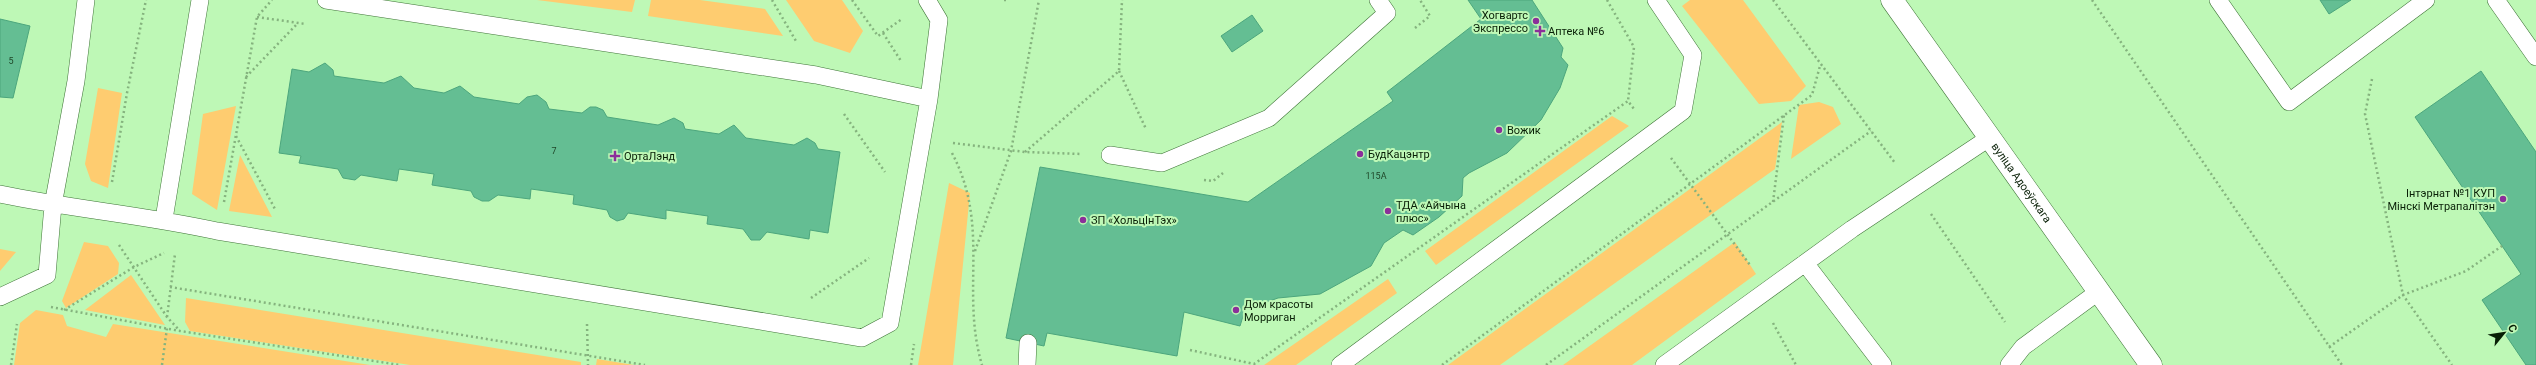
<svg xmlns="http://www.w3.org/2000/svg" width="2536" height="365" font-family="Roboto,sans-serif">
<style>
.green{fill:#fecc70}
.building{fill:#64be93;stroke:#4ca67d}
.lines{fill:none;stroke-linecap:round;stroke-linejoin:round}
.service-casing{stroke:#3f7438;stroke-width:18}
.secondary-casing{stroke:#3f7438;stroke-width:23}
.path{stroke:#85b37e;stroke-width:2.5;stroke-dasharray:2 3;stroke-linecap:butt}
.service{stroke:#fff;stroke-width:17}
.secondary{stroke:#fff;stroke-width:22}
.poi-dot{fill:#8b2f9a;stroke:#bef8b6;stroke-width:1.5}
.labels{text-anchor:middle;stroke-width:4;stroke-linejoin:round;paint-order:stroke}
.number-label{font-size:9px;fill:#1f4729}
.poi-label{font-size:11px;fill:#081f06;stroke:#bef8b6;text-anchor:start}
.street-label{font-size:11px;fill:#081f06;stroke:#bef8b6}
</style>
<rect width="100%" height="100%" fill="#bef8b6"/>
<path class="green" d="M537,0H635L632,12Z
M651,0H700L765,9L783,36L648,16Z
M786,0H842L863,31L850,53L814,41Z
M1690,0H1743L1806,86L1791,101L1759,104L1682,6Z
M98,88L122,93L108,188L91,181L85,164Z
M1819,102L1833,107L1841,124L1791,159L1799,105Z
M236,106L217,210L192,194L203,114Z
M1612,116L1629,126L1436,265L1425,251Z
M1782,122L1775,169L1500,365H1448Z
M240,155L272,217L229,211Z
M949,183L970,193L953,365H918Z
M84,242L108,246L119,263L118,274L66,308L62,301Z
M1735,242L1756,274L1632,365H1563Z
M0,249L16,252L0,271Z
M131,275L165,325L85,310Z
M1388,279L1397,293L1296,365H1264Z
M186,298L581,362V365H410L190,331L185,322Z
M36,310L63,315L67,326L106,337L113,324L370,365H14L20,323Z
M597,359L634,365H596Z"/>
<path class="building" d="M1468,0H1532L1563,48L1561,57L1568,65L1560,88L1541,120L1507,153L1469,173L1463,178L1462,196L1439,217L1413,235L1403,230L1384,243L1371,266L1320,294L1278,298L1245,310L1240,326L1184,312L1177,356L1047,333L1044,346L1006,338L1040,167L1248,202L1393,101L1387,92L1481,19Z
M2320,0H2351L2329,14Z
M1252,15L1263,31L1232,52L1221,36Z
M0,19L30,26L13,98L0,97Z
M325,63L333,70L334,76L384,83L401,76L414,88L444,93L460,86L474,97L519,104L527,97L537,95L546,102L549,109L582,113L590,107H596L603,110L607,117L658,125L674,118L683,123L685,129L719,134L734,125L746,138L794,145L807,138L815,143L818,149L840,152L828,233L810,230L809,239L767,232L760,240H751L743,229L707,224L708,216L666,210V219L628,213L624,219L617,221L610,217L607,210L573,204L574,195L531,189L530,199L498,195L489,201H482L474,197L471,191L432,185L434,174L399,169L397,181L361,175L355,180L343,178L338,169L299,163L301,156L279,153L292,69L309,72Z
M2481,71L2536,152V365H2526L2482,300L2521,274L2415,117Z"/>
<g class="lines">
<defs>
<path id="service" d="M326,0L816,75L929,99
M2218,0L2289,102L2426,0
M2496,0L2536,57
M1110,155L1162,163L1269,118L1387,13L1378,0
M0,194C72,209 145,215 217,231L862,338L890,323L929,99L939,20L927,0
M164,219L200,0
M1805,263L1883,365
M0,297L47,275L53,205L76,81L86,0
M1027,365L1028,343
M1340,365L1683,111L1693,55L1656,0
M1664,365L1852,229L1989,138
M2009,365L2023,347L2098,292"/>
<g id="secondary">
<path id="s1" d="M1892,0L2151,365"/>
</g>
</defs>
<use href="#service" class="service-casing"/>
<use href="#secondary" class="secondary-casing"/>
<path class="path" d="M772,0L796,41
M852,0L878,36L902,19
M1004,0H1009
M1607,0L1634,47L1628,101
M1773,0L1895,163
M2092,0L2342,365
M257,17L306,24
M1415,28L1430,16L1420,0
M883,33L901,61
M1119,71L1146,129
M246,77L298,23
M2372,79L2365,114L2403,295L2452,365
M844,114L885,172
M236,136L275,209
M953,143L1025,152L1081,154
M1025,152L1119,71L1122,0
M952,153C991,227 960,291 982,365
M1671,158L1750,265
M1204,180L1213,181L1223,173
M112,182L127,93L146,0
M224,202L257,17L272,0
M1773,202L1784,115
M1931,214L2005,322
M119,245L167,317L180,331
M975,251L1011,151L1039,0
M170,287L645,365
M811,298L869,258
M51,307L180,331L400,365
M64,310L134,267L164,253
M167,317L175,254
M1773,323L1796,365
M587,324L588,365
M2329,347L2403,295L2466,271L2502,246
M1190,350L1254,364L1628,101L1634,109
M11,365L17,324
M162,365L167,328
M911,365L914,344
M1442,365L1812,95L1820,66
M1546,365L1871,131"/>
<use href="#service" class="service"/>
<use href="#secondary" class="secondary"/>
</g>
<g class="poi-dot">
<circle cx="1536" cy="21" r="4"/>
<path d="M1538 25h4v4h4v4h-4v4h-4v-4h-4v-4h4z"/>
<circle cx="1499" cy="130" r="4"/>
<circle cx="1360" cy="154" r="4"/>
<path d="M613 150h4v4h4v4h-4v4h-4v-4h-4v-4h4z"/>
<circle cx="2503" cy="199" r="4"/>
<circle cx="1388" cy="211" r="4"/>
<circle cx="1083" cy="220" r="4"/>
<circle cx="1236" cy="310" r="4"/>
</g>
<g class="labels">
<g class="number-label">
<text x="11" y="64">5</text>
<text x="554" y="154">7</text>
<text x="1376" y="179">115А</text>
</g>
<g class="poi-label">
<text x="1528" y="19" text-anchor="end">Хогвартс<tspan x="1528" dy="13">Экспрессо</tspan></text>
<text x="1548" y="35">Аптека №6</text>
<text x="1507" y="134">Вожик</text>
<text x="1368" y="158">БудКацэнтр</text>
<text x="624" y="160">ОртаЛэнд</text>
<text x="2495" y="197" text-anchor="end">Інтэрнат №1 КУП<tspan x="2495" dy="13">Мінскі Метрапалітэн</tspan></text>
<text x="1396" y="209">ТДА «Айчына<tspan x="1396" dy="13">плюс»</tspan></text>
<text x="1091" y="224">ЗП «ХольцIнТэх»</text>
<text x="1244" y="308">Дом красоты<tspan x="1244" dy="13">Морриган</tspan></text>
</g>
<g class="street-label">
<text dy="4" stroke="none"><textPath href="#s1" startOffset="224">вуліца Адоеўскага</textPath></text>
</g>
</g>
<g transform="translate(2504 333) rotate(60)" stroke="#bef8b6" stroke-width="3" paint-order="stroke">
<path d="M0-3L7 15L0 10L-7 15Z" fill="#081f06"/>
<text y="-6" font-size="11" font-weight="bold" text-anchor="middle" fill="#081f06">С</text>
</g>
</svg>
